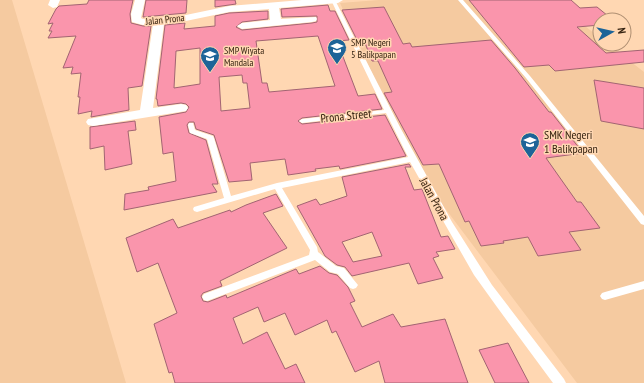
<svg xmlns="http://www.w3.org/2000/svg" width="644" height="383" font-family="'PT Sans Narrow',sans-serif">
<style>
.built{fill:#f5caa0}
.building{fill:#fa95ac;stroke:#a26472;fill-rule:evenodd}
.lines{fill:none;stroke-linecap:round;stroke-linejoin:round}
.service{fill:#fff;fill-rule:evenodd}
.minor{fill:#fff;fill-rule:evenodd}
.labels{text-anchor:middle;stroke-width:3;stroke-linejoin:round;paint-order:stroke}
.far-street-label{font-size:10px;fill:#362311;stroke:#ffd7b2}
.far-poi-label{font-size:10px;fill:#362311;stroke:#ffd7b2;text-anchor:start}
.street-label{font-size:12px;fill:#362311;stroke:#ffd7b2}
.poi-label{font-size:12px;fill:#362311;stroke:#ffd7b2;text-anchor:start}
</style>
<rect width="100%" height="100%" fill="#ffd7b2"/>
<path class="built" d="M0,0H12L126,383H0Z
M379,0H552L600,38V44H608L644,72V383H577L435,195L395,123L340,3Z"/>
<path class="building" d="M89,0H133L130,14L131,23L143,26H151L142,86L128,88L129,110L91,117L92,111L78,114L80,97H78L81,73L71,74L73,67L63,68L76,36L48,38L52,31H49L53,23L48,24L56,9L59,6L87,4Z
M146,0H187L186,13L143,17Z
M215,0H235L236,4L215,7Z
M469,0H571L580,8L597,7L613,20H600V25L577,27L606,53L644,50V62L555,71L549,65L524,67Z
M328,5L330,11H335L349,40L337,41L358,96L375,94L382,109L302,118L298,121L302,124L385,115L406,156L340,169L339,166L315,169L316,171L288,175L285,159L250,163L252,180L229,182L214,135L196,129L194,122H189L187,125L189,133L206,140L218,184H212L217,192L124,210L125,194L149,190L148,187L176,181L173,152L163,154L159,117L186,112L189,107L186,104L181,103L158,106L157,99H156L165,25L185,23L184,29L215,26V16L229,13L268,11V19L242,22L236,27L242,30L312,23L317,22V16L282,17L281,9ZM318,36L335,86L269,92L267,83H262L256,41ZM200,48V84L174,88L176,51ZM242,75L243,83H247L250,108L221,111L219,77Z
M384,7L403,44L410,43L412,47L491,40L515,68L549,112H551L583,153L546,158L577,202H581L600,228L569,232L581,250L538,256L528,237L503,241L504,243L481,246L469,221L465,222L439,164L423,165L384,93L392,92L378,61H372L365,43H363L361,39L357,40L342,10Z
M594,80L644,88V129L601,121Z
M135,121L136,130L128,131L132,164L105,170L104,146L90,149V127Z
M409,164L411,167H405L414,190L422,189L441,237L448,236L455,249L436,252L439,256L433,258L443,278L418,284L409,263L352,276L345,267L337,265L325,256L297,206L316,199L320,205L347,196L342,177ZM372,232L382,256L353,262L342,242Z
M276,194L283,206L263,213L287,248L220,281L222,286L203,293L201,296L203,301L208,302L226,295L227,298L296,269L299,274L320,266L329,273L337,275L348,287L355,301L350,303L362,327L393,314L401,327L445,319L468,383H385L379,361L355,372L336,331L332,333L327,320L295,335L285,313L264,322L258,307L233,318L243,344L267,332L285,369L296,364L305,383H175L172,372L169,373L154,324L177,313L158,263L137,272L126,238L173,219L178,228L230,210L231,212L246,205Z
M508,343L529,383H495L479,350Z"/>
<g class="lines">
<path class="service" d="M331,0H335L401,129L452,222L492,285L564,379L566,383H553L497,307L474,275L446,226L410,162L282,188L317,247L318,252L336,266L344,268L358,285L356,288L353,289L350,288L338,274L330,272L315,260L207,301L204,300L202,297L204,294L309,255L310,250L275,189L197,212L194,211L193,209L194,207L224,198L207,139L190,133L188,125L189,123H193L195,130L213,136L214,138L231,196L277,183L408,157L386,113L302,123L299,121L302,119L384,110Z
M458,0H463L530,76L644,216V225L641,224L526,78Z
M644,281V289L605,300L602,299L600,296L602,293L605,292Z"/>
<path class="minor" d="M50,0H60L57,7L53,8L48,5Z
M135,0H145L141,18L143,19L181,16L229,6L302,0H343L338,3L279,8L281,19L316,17L317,19L316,21L312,22L242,29L237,26L242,23L270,20L269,9L229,12L181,22L164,24L153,108L181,104L186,105L188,108L186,111L93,126L88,125L86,122L88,119L140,110L153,24L143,25L132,22L131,14Z"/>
</g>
<defs>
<symbol id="school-pin" viewBox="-11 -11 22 30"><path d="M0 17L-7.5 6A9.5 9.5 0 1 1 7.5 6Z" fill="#1d6498" stroke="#ffd7b2"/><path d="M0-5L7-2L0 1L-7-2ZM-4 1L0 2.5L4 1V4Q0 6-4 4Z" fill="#fff"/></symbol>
</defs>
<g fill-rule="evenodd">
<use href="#school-pin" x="326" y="37" width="22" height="30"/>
<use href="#school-pin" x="199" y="45" width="22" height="30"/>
<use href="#school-pin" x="519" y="131" width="22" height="30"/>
</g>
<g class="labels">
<g class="far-street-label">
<text transform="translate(165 19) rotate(-6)" y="4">Jalan Prona</text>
</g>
<g class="far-poi-label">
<text x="351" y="46">SMP Negeri<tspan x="351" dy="12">5 Balikpapan</tspan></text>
<text x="224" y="54">SMP Wiyata<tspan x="224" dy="12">Mandala</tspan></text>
</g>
<g class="street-label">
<text transform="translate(346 116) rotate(-6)" y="4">Prona Street</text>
<text transform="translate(434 199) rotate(61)" y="4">Jalan Prona</text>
</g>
<g class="poi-label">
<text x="544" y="139">SMK Negeri<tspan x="544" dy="14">1 Balikpapan</tspan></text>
</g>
</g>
<g transform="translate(612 32) rotate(82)"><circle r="19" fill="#ffd7b2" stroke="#af8f72"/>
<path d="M0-3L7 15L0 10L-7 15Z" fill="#1d6498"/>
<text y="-6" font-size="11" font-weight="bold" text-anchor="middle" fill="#362311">N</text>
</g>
</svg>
